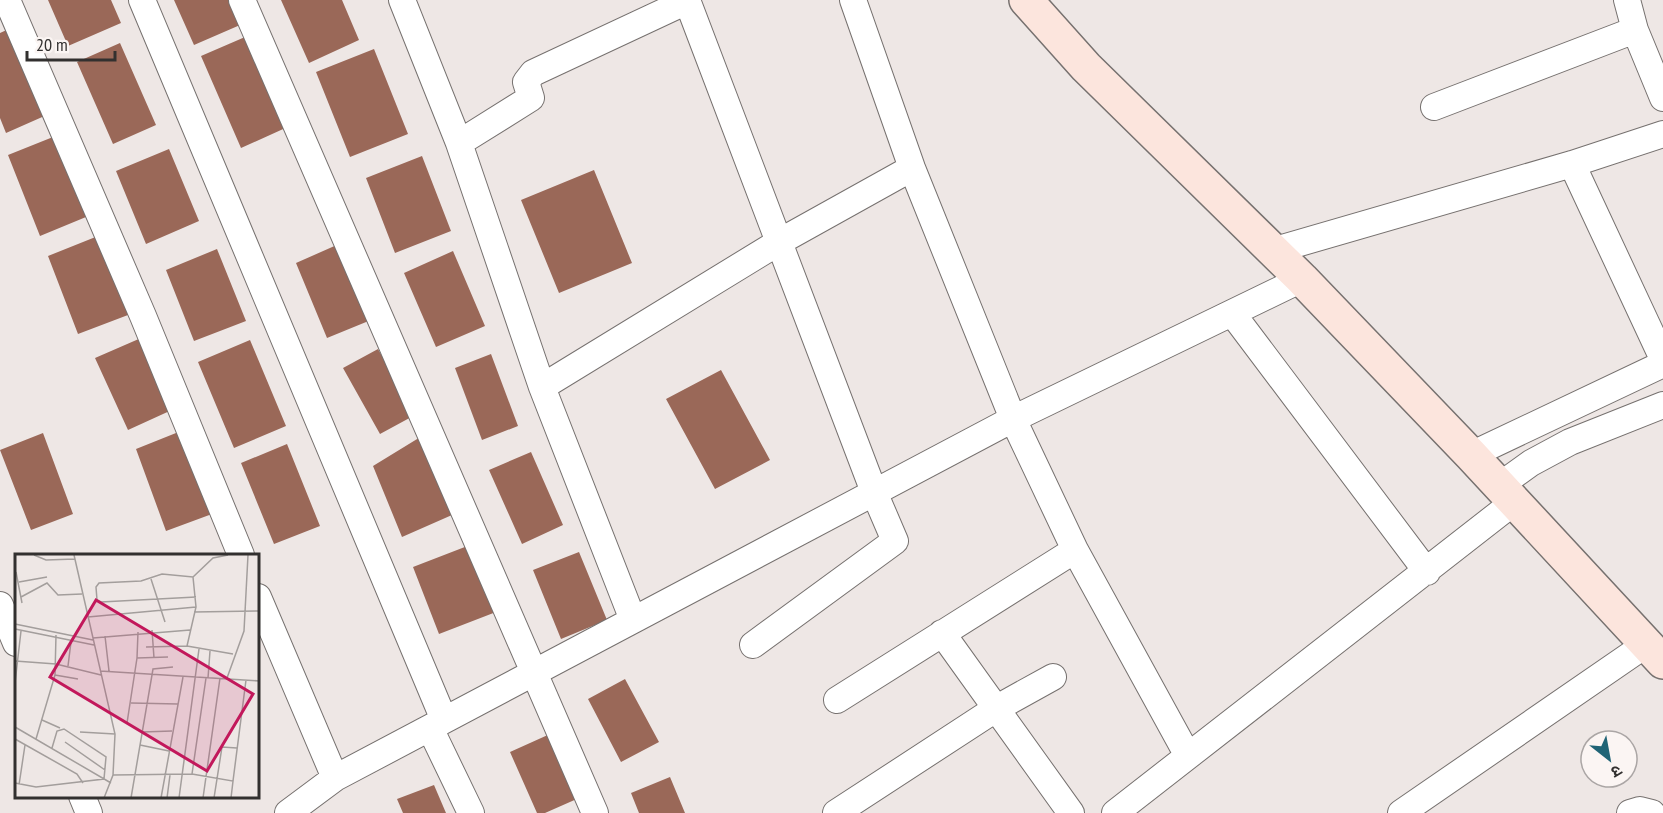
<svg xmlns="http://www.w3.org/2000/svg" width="1663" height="813" font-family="'PT Sans Narrow','Noto Sans Devanagari',sans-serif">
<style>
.building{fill:#9a6858}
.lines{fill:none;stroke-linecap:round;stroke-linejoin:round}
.street-casing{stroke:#76716f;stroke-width:28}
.secondary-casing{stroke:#76716f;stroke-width:36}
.street{stroke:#fff;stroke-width:26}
.secondary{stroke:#fce5dd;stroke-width:33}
.inset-road{fill:none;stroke:#a39e9c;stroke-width:1.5}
.view{fill:#c2185b;fill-opacity:0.15;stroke:#c2185b;stroke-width:3}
.inset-edge{fill:none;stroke:#32302f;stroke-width:3}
</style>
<rect width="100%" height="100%" fill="#eee7e5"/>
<path class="building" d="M48,0H111L121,23L68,46Z
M174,0H238L247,22L194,45Z
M281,0H342L359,40L309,63Z
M11,28L49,114L6,133L0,118V33Z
M252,34L292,125L241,148L201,56Z
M120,43L156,125L113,144L77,62Z
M374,49L408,134L350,157L316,72Z
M53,137L86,217L40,236L8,155Z
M169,149L199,221L146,244L116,171Z
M422,156L451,231L395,253L366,178Z
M594,170L632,263L559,293L521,200Z
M98,236L128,315L78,334L48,256Z
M339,244L371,320L327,338L296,263Z
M217,249L246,321L194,341L166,270Z
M453,251L485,326L436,347L404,273Z
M141,338L174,409L128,430L95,358Z
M250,340L286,426L234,448L198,362Z
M378,349L415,415L380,434L343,368Z
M491,354L518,426L482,440L455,368Z
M721,370L770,460L715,489L666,399Z
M181,431L212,514L166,531L136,449Z
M43,433L73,514L31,530L0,450Z
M422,436L452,515L402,537L373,466Z
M287,444L320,526L274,544L241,463Z
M531,452L563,525L522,544L489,470Z
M470,545L496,612L439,634L413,567Z
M579,552L607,620L561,639L533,570Z
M625,679L659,742L621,762L588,699Z
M550,734L579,798L545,813H537L510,752Z
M670,777L685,813H639L631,793Z
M434,785L446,813H403L397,799Z"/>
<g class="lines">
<defs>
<path id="street" d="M7,0L143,316L241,555
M142,0L444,720
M242,0L595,813
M402,0L459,143L542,387L633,620
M687,0L874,492L895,541L753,645
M853,0L912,168L1013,419L1075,550
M1627,0L1635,30L1663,98
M1434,107L1635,30
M459,143L531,98L526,82L533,73L687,1
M1572,164L1663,359
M1272,251L1572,164L1663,134
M1232,313L1427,572
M542,387L779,242L912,168
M1471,455L1663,364
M1499,486L1531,463L1570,442L1663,405
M258,597L335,778
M0,605L16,643
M942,633L1071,813
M837,700L1075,550L1188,756
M430,728L471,813
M82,796L89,813
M288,813L335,778L1013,419L1302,279
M836,813L997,708L1053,677
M1115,813L1514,502
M1401,813L1645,645
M1630,813L1640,810L1652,813"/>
<path id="secondary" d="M1026,0L1086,67L1302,279L1471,455L1663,662"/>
</defs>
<use href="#street" class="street-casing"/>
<use href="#secondary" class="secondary-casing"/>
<use href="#street" class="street"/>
<use href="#secondary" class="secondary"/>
</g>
<g transform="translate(15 554)">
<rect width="244" height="244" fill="#eee7e5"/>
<path class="inset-road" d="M19,1L31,6L60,5M59,1L100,180L98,221L89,244M1,18L7,49M136,25L150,68M4,28L32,23M6,43L32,29L43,41L67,40M181,43L86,48L82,46L81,33L84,29L126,27L147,20L178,23L198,4L213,1M179,58L245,57M73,63L181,53M0,70L78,86M0,75L79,91M137,76L139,104M123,78L122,104L153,103M90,82L94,117M78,84L175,76M172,92L181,53L178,23M131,93L172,92L218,100M0,107L41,110L86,121M53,112L56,88M85,117L245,127M40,121L63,125M193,124L195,97M212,124L229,77L233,1M0,129L6,77M116,149L163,150M27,166L45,174M112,169L122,104M0,173L96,229M65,178L100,180M127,178L157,177M0,185L62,220L68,229M21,185L40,121L41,81M50,188L90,216M125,191L154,197M177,220L191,124M98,221L177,220L218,227L216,244M218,227L231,126M0,229L21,233L89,225L91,203L49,175L42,177L37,194M4,231L10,191M116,244L138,115L158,113M146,244L168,123M152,244L155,221M164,244L184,95M188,244L205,124M199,244L207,193L222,194"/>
<path class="view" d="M81,46L238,140L192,217L35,123Z"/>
<rect width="244" height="244" class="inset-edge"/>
</g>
<g transform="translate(1609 759) rotate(149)"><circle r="28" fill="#fbf5f3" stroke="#aba6a5" stroke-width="1.5"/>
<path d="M0-4.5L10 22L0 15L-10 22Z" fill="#206476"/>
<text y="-9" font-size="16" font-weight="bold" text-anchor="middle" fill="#32302f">उ</text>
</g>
<path d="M27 51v9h88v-9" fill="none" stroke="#32302f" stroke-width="3"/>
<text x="36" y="51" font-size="18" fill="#32302f" stroke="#fbf5f3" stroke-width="4.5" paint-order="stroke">20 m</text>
</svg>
